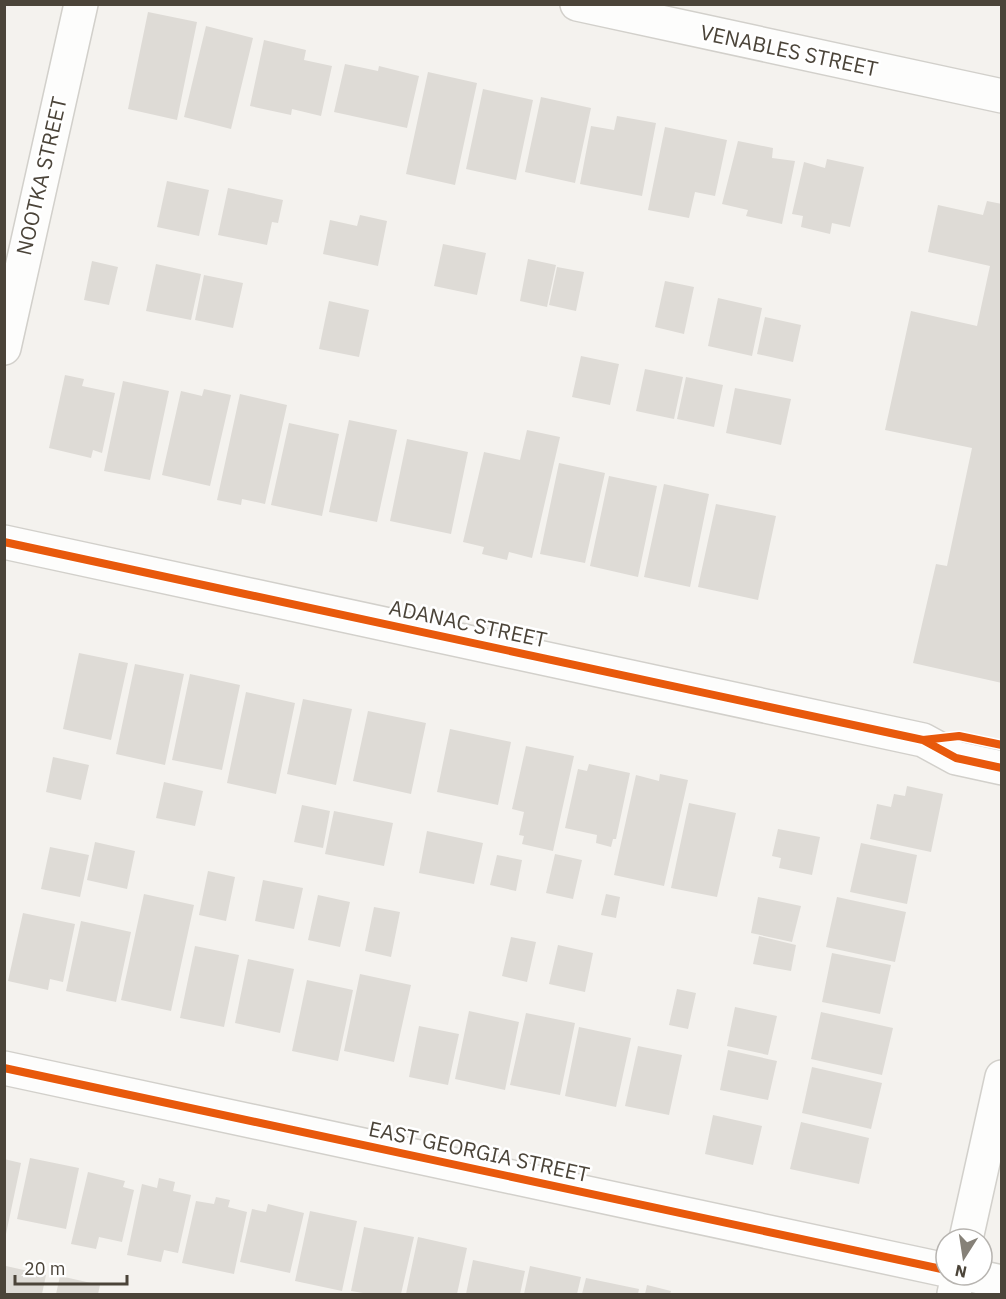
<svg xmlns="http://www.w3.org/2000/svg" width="1006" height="1299" font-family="'IBM Plex Sans',sans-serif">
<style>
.building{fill:#dedbd6}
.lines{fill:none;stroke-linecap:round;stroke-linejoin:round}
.minor-casing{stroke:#d2d0cb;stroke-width:36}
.tertiary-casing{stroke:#d2d0cb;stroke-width:36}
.minor{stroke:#fdfdfc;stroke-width:33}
.tertiary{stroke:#fdfdfc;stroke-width:33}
.cycleway-casing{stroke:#fff;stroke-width:11}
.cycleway{stroke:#e8590c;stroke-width:8}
.labels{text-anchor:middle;stroke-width:5;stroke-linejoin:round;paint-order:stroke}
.street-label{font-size:21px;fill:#4b4439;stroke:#fff}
</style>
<rect width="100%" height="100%" fill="#f4f2ee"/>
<path class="building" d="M148,12L197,22L177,120L128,109Z
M206,26L253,38L231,129L184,117Z
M264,40L306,50L304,60L332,66L321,116L292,109L291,115L250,106Z
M345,64L378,71L379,66L419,76L407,128L334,112Z
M428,72L477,83L455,185L406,174Z
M483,89L533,100L516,180L466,169Z
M541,97L591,108L575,183L525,172Z
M617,116L656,123L642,196L580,184L591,126L614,130Z
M665,127L727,140L715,196L695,192L689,218L648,210Z
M738,141L773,148L772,158L795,161L782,224L746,216L748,210L722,204Z
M827,159L864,167L850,227L832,223L830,234L801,227L803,216L792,214L804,162L825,168Z
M167,181L209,190L199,236L157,227Z
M228,188L283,200L278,223L272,222L267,245L218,235Z
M987,201L1002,204V683L913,663L936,564L947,566L972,448L885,430L911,311L977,326L990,266L928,252L938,205L983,215Z
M360,215L387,221L378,266L323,254L330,220L357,226Z
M443,244L486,253L477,295L434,286Z
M528,259L556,265L547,307L520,301Z
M92,261L118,267L109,305L84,300Z
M156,264L201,274L191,320L146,311Z
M557,267L584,272L576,311L549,305Z
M204,275L243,283L233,328L195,320Z
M665,281L694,287L684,334L655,327Z
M718,298L762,308L752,356L708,346Z
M329,301L369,310L359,357L319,349Z
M765,317L801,325L793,362L757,354Z
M581,356L619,364L610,405L572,397Z
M645,369L683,377L674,419L636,411Z
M65,375L84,379L82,386L115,393L102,453L93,450L91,458L49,448Z
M686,377L723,385L714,427L677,419Z
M123,381L169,391L150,480L104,471Z
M735,388L791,399L781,445L726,433Z
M204,389L231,395L210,486L162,475L181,391L202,396Z
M240,394L287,405L265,504L242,499L241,505L217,500Z
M349,420L397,430L377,522L329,512Z
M289,423L339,434L322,516L271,505Z
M527,430L560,437L532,558L509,552L507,560L482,554L484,547L463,542L484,452L520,460Z
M407,439L468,452L451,534L390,521Z
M559,463L605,473L585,563L540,554Z
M609,476L657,486L638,577L590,566Z
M664,484L709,494L690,587L644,577Z
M716,504L776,516L758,600L698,587Z
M79,653L128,663L111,740L63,729Z
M135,664L184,674L165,765L116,754Z
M190,674L240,685L222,770L172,760Z
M246,692L295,703L276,794L227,783Z
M303,699L352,709L336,785L287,774Z
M368,711L426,723L411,794L353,781Z
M450,729L511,742L498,805L437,792Z
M526,746L574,756L553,851L522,844L524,836L519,835L524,812L512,809Z
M53,757L89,765L81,800L46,792Z
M589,764L630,773L616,839H613L611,847L596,843L597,835L565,828L578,769L587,771Z
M660,774L688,780L664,886L614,875L636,775L659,781Z
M164,782L203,791L195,826L156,818Z
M907,786L943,794L931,852L870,839L877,804L891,807L894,794L905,796Z
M689,803L736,813L717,897L671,888Z
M302,805L330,811L323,848L294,842Z
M334,811L393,823L384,866L325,854Z
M778,829L820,837L812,875L779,868L781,858L772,856Z
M427,831L483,843L474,884L419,873Z
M95,842L135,851L127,889L87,880Z
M861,843L917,855L907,904L850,892Z
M50,847L89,855L80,897L41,889Z
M555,854L582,860L573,899L546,893Z
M497,855L522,860L516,891L490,885Z
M208,871L235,877L226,921L199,915Z
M263,880L303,888L294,929L255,921Z
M144,894L194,905L171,1011L121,1000Z
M606,894L620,897L616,918L601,915Z
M318,895L350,902L340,947L308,940Z
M758,897L801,906L792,942L751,933Z
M837,897L906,912L895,962L826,947Z
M374,907L400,912L391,957L365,951Z
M23,913L75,924L63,982L50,979L48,990L8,981Z
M81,921L131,932L116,1002L66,991Z
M759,936L796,945L791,971L753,964Z
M511,937L536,942L527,982L502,976Z
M558,945L593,953L585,992L549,984Z
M195,946L239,955L224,1027L180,1018Z
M832,953L891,965L880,1014L822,1002Z
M248,959L294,969L280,1033L235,1023Z
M360,974L411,985L394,1062L344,1051Z
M307,980L353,990L338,1061L292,1051Z
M677,989L696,993L688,1029L669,1025Z
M735,1007L777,1016L768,1055L727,1046Z
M469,1011L519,1022L505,1090L455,1079Z
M821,1012L893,1028L882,1075L811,1059Z
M526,1013L575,1023L560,1095L510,1085Z
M419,1026L459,1034L448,1085L409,1077Z
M579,1027L631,1038L616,1107L565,1096Z
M638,1046L682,1055L669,1115L625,1106Z
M728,1050L777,1061L768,1100L720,1090Z
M812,1067L882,1083L871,1129L802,1113Z
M713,1115L762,1126L753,1165L705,1154Z
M801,1122L869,1138L859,1184L790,1169Z
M30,1158L79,1168L66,1229L17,1219Z
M4,1159L21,1163L6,1234H4Z
M88,1172L125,1181L123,1187L134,1190L122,1242L99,1237L96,1249L71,1244Z
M159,1178L175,1182L173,1191L191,1195L178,1253L164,1250L161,1262L127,1255L142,1184L157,1188Z
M216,1197L230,1200L228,1207L247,1212L234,1274L182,1263L196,1201L214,1204Z
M268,1204L304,1213L290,1273L240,1262L252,1209L266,1212Z
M310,1211L357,1221L342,1291L295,1281Z
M364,1227L414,1237L401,1294H369L351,1291Z
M418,1237L467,1248L457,1294H406Z
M473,1260L525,1271L520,1294H466Z
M6,1266L46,1275L42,1294H5Z
M530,1266L581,1277L577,1294H524Z
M60,1276L100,1285L98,1294H56Z
M586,1278L639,1289L638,1294H582Z
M647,1285L671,1291L670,1294H645Z"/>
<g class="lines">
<defs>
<path id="minor" d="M577,4L1002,96
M4,348L81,4
M4,542L923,740L956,758L1002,768
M4,1068L946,1270
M970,1275L1002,1282"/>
<path id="tertiary" d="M966,1239L1002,1077
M954,1294L958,1275"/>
</defs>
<use href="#minor" class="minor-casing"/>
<use href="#tertiary" class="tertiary-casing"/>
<use href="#minor" class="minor"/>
<use href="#tertiary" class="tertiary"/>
<defs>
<path id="cycleway" d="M4,542L923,740L956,758L1002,768
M923,740L959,736L1002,745
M4,1068L946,1270"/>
</defs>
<use href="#cycleway" class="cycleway-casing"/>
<use href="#cycleway" class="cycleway"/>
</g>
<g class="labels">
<g class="street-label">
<text transform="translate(789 51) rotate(12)" y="7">VENABLES STREET</text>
<text transform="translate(42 176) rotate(-77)" y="7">NOOTKA STREET</text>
<text transform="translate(468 624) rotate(12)" y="7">ADANAC STREET</text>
<text transform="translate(479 1152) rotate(12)" y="7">EAST GEORGIA STREET</text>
</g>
</g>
<rect width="1006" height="1299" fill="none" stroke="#4b4439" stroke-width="12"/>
<g transform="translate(964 1257) rotate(192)"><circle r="28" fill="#ffffff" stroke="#b7b4b0" stroke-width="1.5"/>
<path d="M0-4.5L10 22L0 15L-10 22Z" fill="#868178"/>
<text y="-9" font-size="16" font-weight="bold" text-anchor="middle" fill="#4b4439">N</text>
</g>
<path d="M15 1275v9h112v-9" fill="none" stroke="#4b4439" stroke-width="3"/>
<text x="24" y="1275" font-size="18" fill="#4b4439" stroke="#ffffff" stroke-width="4.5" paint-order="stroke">20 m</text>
</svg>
